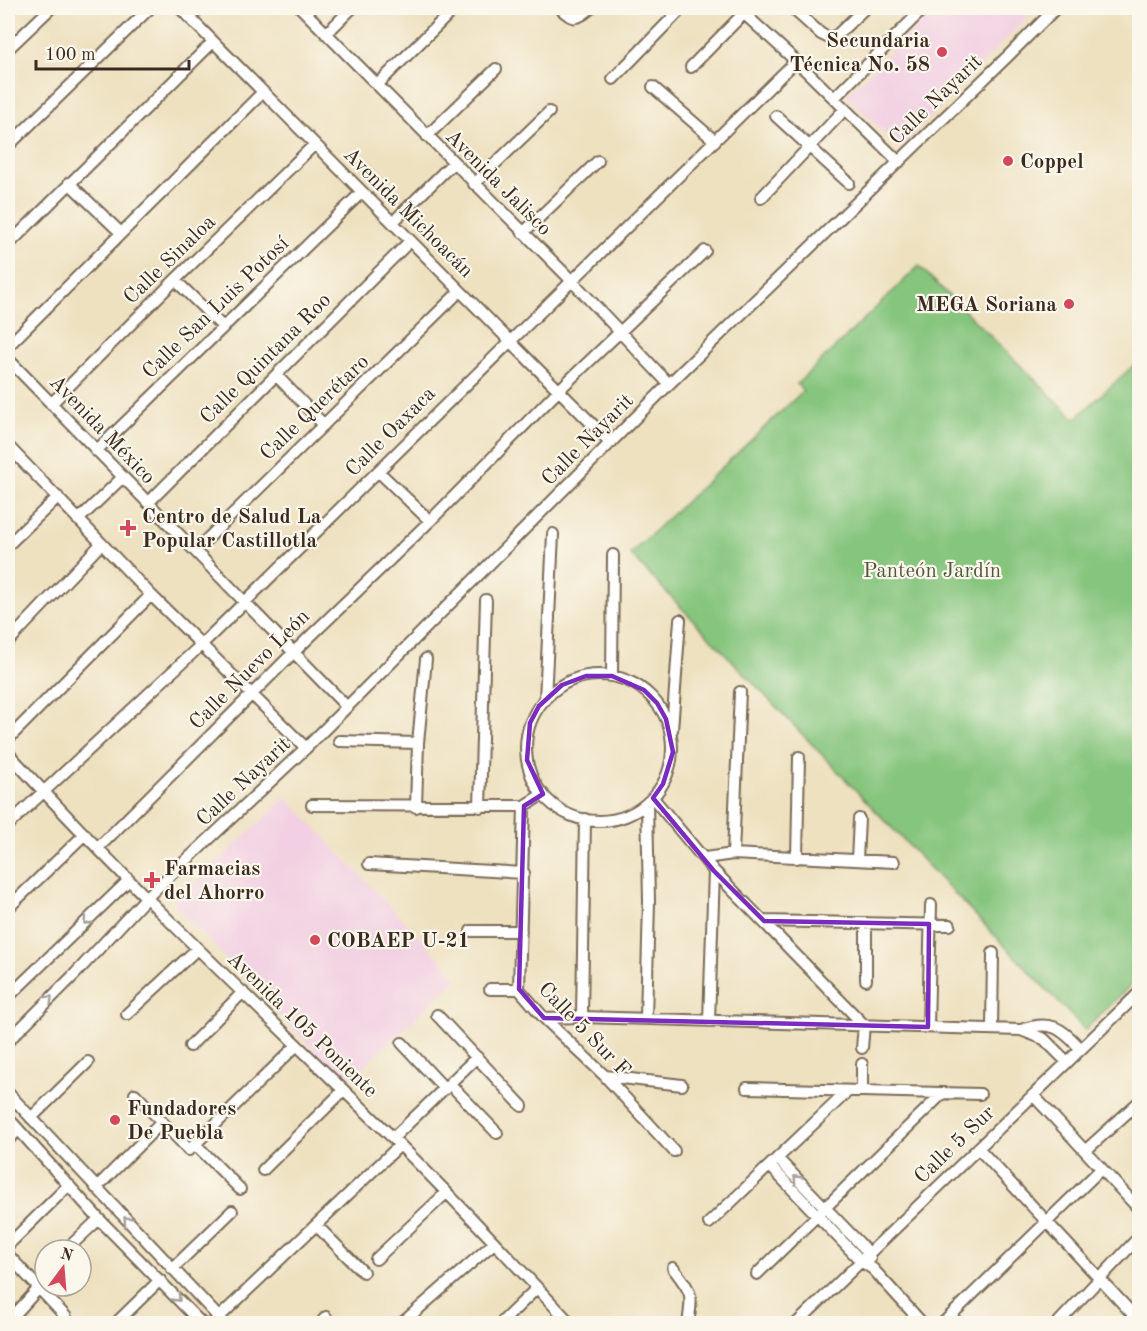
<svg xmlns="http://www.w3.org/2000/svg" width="1147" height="1331" font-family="'Old Standard TT',serif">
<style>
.built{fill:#f2cfe2}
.green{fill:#85c57d;stroke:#60784e;stroke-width:1.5}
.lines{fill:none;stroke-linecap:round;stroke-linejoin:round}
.minor-casing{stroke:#7a6a57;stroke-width:14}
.minor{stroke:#fff;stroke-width:10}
.oneway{stroke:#a79f9a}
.marked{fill:none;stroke:#7b2cbf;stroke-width:4.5;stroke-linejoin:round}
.poi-dot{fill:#d1495b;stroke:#fbf7ec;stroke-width:2}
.labels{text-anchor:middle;stroke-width:4.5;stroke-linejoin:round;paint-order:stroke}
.poi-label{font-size:21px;font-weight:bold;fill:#3b2a1e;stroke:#fbf7ec;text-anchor:start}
.street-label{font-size:21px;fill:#3b2a1e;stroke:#fbf7ec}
.park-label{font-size:21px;fill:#51583a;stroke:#fbf7ec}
</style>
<rect width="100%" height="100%" fill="#fbf7ec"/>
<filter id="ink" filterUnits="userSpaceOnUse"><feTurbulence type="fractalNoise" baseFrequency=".0167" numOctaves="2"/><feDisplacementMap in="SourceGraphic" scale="12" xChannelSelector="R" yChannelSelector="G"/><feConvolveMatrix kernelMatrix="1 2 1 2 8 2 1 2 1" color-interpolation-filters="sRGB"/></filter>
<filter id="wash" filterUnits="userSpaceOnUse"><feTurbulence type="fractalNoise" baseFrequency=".008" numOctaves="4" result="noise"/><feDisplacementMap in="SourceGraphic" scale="24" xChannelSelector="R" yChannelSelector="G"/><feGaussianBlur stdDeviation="1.35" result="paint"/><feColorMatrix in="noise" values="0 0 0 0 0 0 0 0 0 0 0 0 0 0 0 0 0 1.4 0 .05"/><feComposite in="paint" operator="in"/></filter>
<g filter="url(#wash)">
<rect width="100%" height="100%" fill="#eee1c0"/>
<path class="built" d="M934,8H1036L900,148L846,96Z
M286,797L458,978L345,1084L173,903Z"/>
<path class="green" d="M919,266L1075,419L1134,365L1139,371V977L1085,1030L630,554L803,391L797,384Z"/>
</g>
<g filter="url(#ink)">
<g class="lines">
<defs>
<path id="minor" d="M180,8L611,443
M301,8L572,281L669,384
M560,8C573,21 577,20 591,8
M738,8L796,61L899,162
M792,8L821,34L829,38L837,35L865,8
M190,17L200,8
M326,34L352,8
M8,49L51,8
M691,67L744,13
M613,79L682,8
M377,85L455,8
M653,87L715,141
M834,98L924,8
M776,116L849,183
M427,136L496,69
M8,146L150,8
M69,183L121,233
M474,184L549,112
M761,198L845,109
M393,222L453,163
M523,233L598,161
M8,245L213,42
M175,280L223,327
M8,346L263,92
M8,359L347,707
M276,375L324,425
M51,404L175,280L315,144
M8,446L151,595L306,748
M96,451L362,192
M378,471L430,521
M148,503L410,241
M78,520L123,477
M8,545L58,497
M195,551L460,291
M8,642L101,544
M526 748a73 73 0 1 1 146 0a73 73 0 1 1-146 0Z
M612,676L613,555
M545,700L553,534
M672,730L680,620
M8,739L151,595
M339,741L418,743
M8,753C130,887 262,1011 392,1137C453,1197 512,1261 571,1324
M653,798L714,871L864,1025L862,1048
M312,805L524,806
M524,806L519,989L544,1018L605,1076L674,1151
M524,806L543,794
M416,807L418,743L426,659
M480,807L486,600
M8,825L201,645L796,61
M98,848L294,652L430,521L559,390L705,251
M733,854L740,692
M705,858L733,854L894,862
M797,858L799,757
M857,860L859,819
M369,864L524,873
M8,908L85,834
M764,921L950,925
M866,923V980
M471,931H521
M490,989H519
M8,997L129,880
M127,1014L197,949
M437,1015L522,1106
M582,1017L585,819
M544,1018L582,1017L1021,1030L1044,1039L1067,1062
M646,1019L649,901L647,803
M709,1021L714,871
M928,1027L931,905
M992,1029L993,953
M1021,1030C1051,1019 1061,1028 1081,1049
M8,1041L75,974L146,898L306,748L669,384L1008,56L1056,8
M402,1043L445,1089
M190,1046L243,992
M862,1064V1091
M605,1076L682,1085
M450,1084L497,1133
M747,1088L980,1094
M8,1093L225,1324
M135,1094L189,1150L297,1045
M1033,1095L1140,1210
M8,1118L99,1219L202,1324
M31,1118L88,1062
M393,1138L477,1057
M8,1140L18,1130
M196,1145L240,1189
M978,1148L1140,1322
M1085,1151L1140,1101
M778,1159L869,1253L870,1259
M770,1166L861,1261L873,1269L923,1324
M263,1170L343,1091
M96,1188L162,1122
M709,1223L848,1091
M316,1225L363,1272
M8,1245L69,1185
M66,1250L99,1219
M8,1255L66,1317
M376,1259L446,1193
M673,1268C692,1293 693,1292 688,1324
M172,1269L232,1211
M757,1274L943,1093
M8,1322L38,1289
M115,1324L160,1280
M212,1324L400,1145
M320,1324L326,1317
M401,1324L494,1243
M500,1324L537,1288
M796,1324L1140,992
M942,1324L1101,1169
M1057,1324L1140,1236"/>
</defs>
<use href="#minor" class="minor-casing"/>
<use href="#minor" class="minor"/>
</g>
<defs><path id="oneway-chevron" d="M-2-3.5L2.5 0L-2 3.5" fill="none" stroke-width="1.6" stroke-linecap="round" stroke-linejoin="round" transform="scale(1.5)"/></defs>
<g class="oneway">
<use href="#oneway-chevron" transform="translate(87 921) rotate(136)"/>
<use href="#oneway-chevron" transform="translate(49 999) rotate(-45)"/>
<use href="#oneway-chevron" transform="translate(797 1179) rotate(-134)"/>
<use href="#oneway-chevron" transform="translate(127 1220) rotate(-133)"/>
<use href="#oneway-chevron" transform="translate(177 1298) rotate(46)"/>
</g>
</g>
<path class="marked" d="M586,676H612L644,690L657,703L666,719L673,752L663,784L653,798L714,871L764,921L929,924L928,1027L544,1018L519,989L524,806L543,794L527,760L530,723L539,706L562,685Z"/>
<g class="poi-dot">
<circle cx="942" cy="52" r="6"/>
<circle cx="1008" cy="161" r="6"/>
<circle cx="1069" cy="304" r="6"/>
<path d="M125 519h6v6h6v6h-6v6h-6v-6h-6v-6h6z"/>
<path d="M149 871h6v6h6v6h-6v6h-6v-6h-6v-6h6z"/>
<circle cx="315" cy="940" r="6"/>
<circle cx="115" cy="1120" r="6"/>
</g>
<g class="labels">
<g class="poi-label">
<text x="930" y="47" text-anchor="end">Secundaria<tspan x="930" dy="24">Técnica No. 58</tspan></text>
<text x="1020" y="168">Coppel</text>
<text x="1057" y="311" text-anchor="end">MEGA Soriana</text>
<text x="142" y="523">Centro de Salud La<tspan x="142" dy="24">Popular Castillotla</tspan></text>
<text x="164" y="875">Farmacias<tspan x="164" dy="24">del Ahorro</tspan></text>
<text x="327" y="947">COBAEP U-21</text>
<text x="127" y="1115">Fundadores<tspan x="127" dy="24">De Puebla</tspan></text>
</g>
<g class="street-label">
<text transform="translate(935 99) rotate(-44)" y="7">Calle Nayarit</text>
<text transform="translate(499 182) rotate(45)" y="7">Avenida Jalisco</text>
<text transform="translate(409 212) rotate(45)" y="7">Avenida Michoacán</text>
<text transform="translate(169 259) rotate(-44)" y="7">Calle Sinaloa</text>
<text transform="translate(215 307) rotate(-44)" y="7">Calle San Luis Potosí</text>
<text transform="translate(265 358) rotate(-45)" y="7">Calle Quintana Roo</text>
<text transform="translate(314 407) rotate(-44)" y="7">Calle Querétaro</text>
<text transform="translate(103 429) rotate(46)" y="7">Avenida México</text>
<text transform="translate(390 431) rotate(-45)" y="7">Calle Oaxaca</text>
<text transform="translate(587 439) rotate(-45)" y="7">Calle Nayarit</text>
<text transform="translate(249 669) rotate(-45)" y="7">Calle Nuevo León</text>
<text transform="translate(243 781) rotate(-43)" y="7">Calle Nayarit</text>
<text transform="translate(303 1024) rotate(44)" y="7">Avenida 105 Poniente</text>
<text transform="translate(585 1029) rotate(46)" y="7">Calle 5 Sur F</text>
<text transform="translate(954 1144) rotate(-44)" y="7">Calle 5 Sur</text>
</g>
<g class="park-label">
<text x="932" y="577">Panteón Jardín</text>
</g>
</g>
<rect width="1147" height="1331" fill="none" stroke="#fbf7ec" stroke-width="30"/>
<g transform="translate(63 1268) rotate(16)"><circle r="28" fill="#fbf7ec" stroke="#aea59a" stroke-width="1.5"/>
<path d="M0-4.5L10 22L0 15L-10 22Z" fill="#d1495b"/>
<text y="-9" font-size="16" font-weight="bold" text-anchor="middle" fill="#3b2a1e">N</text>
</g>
<path d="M36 60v9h153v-9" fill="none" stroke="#3b2a1e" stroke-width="3"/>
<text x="45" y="60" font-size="18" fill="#3b2a1e" stroke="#fbf7ec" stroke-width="4.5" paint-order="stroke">100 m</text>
</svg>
